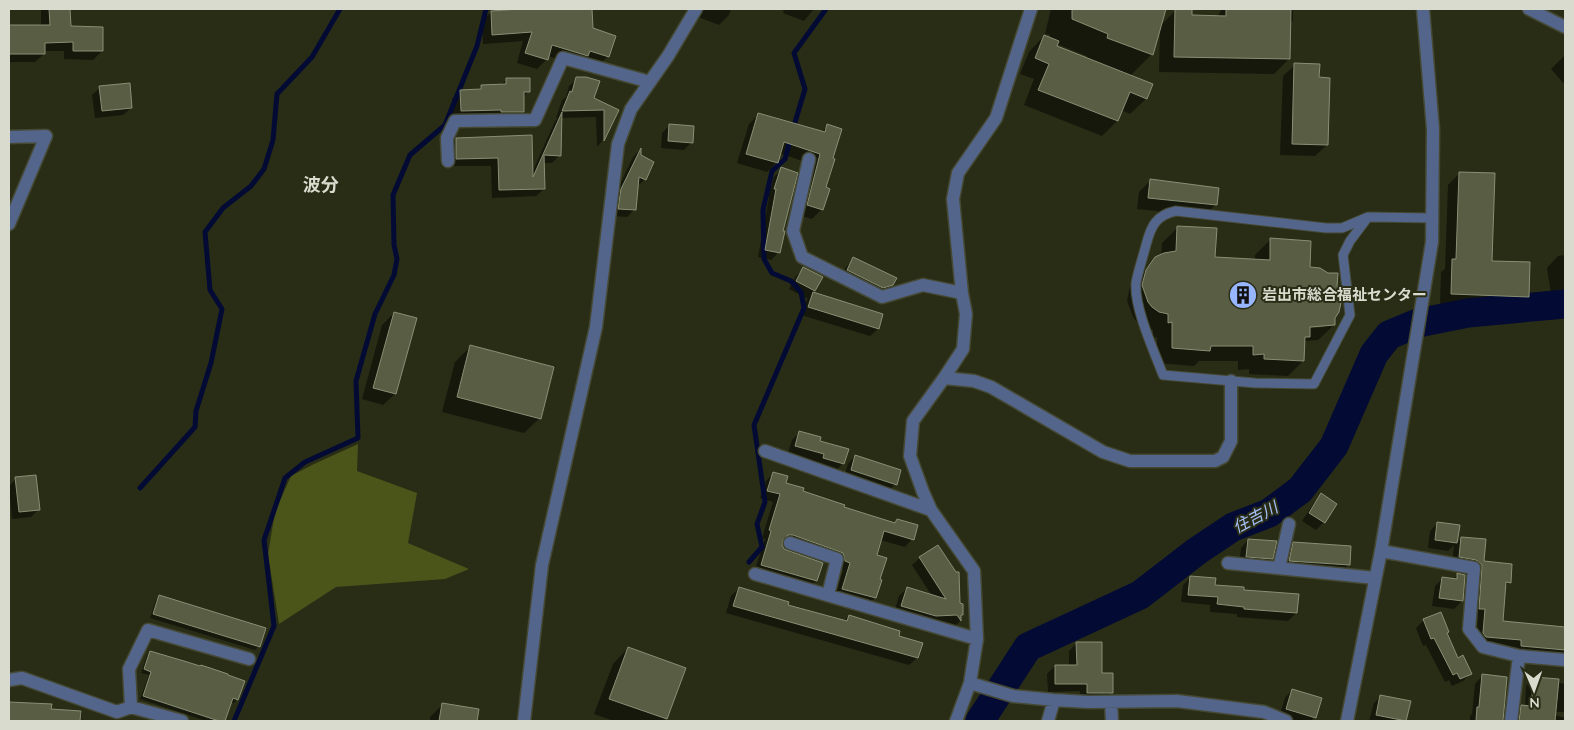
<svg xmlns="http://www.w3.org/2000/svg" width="1574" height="730" font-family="Quicksand,'Noto Sans JP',sans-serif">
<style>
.forest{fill:#4c5519}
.shadow{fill:#0007;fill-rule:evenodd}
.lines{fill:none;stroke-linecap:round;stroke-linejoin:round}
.stream{stroke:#030b35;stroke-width:5}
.river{stroke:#030b35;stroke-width:29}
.building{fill:#585d44;stroke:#898f74}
.service-casing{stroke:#454933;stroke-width:11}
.minor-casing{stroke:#454933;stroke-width:15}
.tertiary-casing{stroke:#454933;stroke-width:15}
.service{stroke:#54658b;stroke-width:9}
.minor{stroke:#54658b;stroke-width:12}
.tertiary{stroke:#54658b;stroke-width:12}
.labels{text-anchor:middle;stroke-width:4;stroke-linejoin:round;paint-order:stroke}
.poi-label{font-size:15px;font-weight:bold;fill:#d8dbcd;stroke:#292d16;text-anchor:start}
.water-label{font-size:16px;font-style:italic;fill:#a7c1fd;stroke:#292d16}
.quarter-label{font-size:18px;font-weight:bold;fill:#d8dbcd;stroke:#292d16}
</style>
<rect width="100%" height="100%" fill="#292d16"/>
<path class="forest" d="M358,444L357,471L417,493L408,543L469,569L445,579L336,587L279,624L268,554L275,512L291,476L314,464Z"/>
<path class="shadow" d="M41,9H69V27L102,51L93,60L64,59V51H44V54L35,62H9V26H41Z
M536,9H590L592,29L608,56L598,66L578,65L548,56L547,59L537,69L517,63L523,41L483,44L482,21L491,12Z
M702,9H731L729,15L719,25L698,17Z
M778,9H814L804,21L783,13L784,11Z
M1051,9H1154L1159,27L1176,10L1191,16L1217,17L1222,9H1293V20L1290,23L1289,59L1274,74L1159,72L1160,28L1152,54L1130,76L1151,85L1146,99L1130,114L1121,110L1117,121L1102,136L1024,105L1034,79L1020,74L1029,52L1044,36L1050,39V35L1045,34ZM1057,44L1087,56L1086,59L1055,47Z
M1565,55V85L1551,69Z
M1295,65L1318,78L1327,145L1315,156L1280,155L1283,76Z
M507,79L529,91L523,97V112L515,119H453L452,99L460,91L477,90L481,86H500Z
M577,79L593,99L617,111L603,140L597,147L596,117L561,118L560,155L552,163H543L544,189L536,196L492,198L491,166H449V147L456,139L532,173L555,121L558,118H556L562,100L566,97L569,86Z
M100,88L131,108L123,115L95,118L92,95Z
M759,114L821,132L828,126L831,159L822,209L812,219L798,215L811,164L779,153L776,163L767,172L737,163L749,124Z
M670,125L692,142L684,150L661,148L662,133Z
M639,151L645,179L637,187L635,209L627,217L611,216L614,197L633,157Z
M782,169V232L779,252L771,260L758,257L769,197L768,196L774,177Z
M1460,173L1491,262L1528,296L1516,308L1440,305L1441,272L1445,269L1448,185Z
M1150,181L1216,204L1204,216L1137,209L1139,192Z
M1177,228L1214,258L1255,260V255L1271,239L1309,269L1334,317V325L1318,340L1304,341L1303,361L1288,376L1249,374V369L1238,370V361H1199L1194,366L1157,363V337L1153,338V330L1143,327L1137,322L1133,317L1127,301L1130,286L1156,258L1161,256L1162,243ZM1325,325V327L1303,329V326Z
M1565,255V298L1552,300L1547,268L1558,256Z
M854,259L892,285L884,293L840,278L846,267Z
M803,269L814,291L812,293L882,315L878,329L870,336L801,315L805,302L808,299L789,289L796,276Z
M394,313L395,394L383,405L362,399L382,325Z
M470,347L540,418L524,433L442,412L455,362Z
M800,432L818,441L843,463L836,471L816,465L817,462L788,453L792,440Z
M855,456L895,484L888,492L844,477L848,464Z
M774,473L784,484L801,492L843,508L894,523L897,520L912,539L905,547L880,540L876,555L878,580H880L875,598L867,605L835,596L843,570L838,568L832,559L784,542L781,543V545L816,581L809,588L754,572L765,539L762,538L773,502L760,498L766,481Z
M16,479L39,509L31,517L12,519L9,486Z
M1321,495L1324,522L1316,530L1302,521L1314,503Z
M1438,523L1458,526L1456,544L1461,539L1483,562L1509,582L1505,587L1502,622L1565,629V658L1514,653V648L1478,644L1476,642L1478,617L1472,616L1474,573L1452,564L1454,545L1448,551L1428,548L1430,531Z
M1248,540L1271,559L1264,567L1239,564L1241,548Z
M1294,543L1348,565L1341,573L1282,568L1286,551Z
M920,558L959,604L962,615L960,617V621L953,628L949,623H928L894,613L899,596L907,588L932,596L912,565Z
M1458,575L1464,576L1462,601L1454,609L1432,606L1435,586L1443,578L1453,579Z
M1191,577L1214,586L1242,591L1296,613L1288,621L1237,617V614L1210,612V605L1181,602L1183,585Z
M739,588L787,606L843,622L849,616L897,637L917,658L909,665L726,613L731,596Z
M160,597L259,646L255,650L150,618L156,600Z
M1424,620L1446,633L1458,659L1470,674L1463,681L1452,686L1449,680L1445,682L1426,645L1423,646L1416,628Z
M1077,643L1101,675L1112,692L1104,700H1080V691L1048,692L1047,674L1055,666H1069V651Z
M628,648L666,719L663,721H614L594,714L613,664Z
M151,652L237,699L234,703L230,702L224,721H206L140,699L149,675L141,673L147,656Z
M1482,676L1506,678L1502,721H1470V716L1472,714L1475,684Z
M1534,678L1565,684V712H1544L1565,718V721H1513L1514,714L1522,707H1525L1526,686Z
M1292,690L1314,717L1311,721H1294L1279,717L1285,698Z
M1381,696L1409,702L1405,721H1369L1374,703Z
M9,703L50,705V711L82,712L81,721H9Z
M442,705L478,710L476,721H430V717Z"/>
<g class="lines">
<path class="stream" d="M793,129L805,89L794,53L826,9
M140,488L195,427L196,411L211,363L222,309L210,290L205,232L223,208L251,186L264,169L273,140L277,94L312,57L340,9
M749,562L762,547L757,524L765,502L754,425L804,308L801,292L791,281L772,273L764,259L763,210L772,171L785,159L791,137
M234,721L274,626L264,540L285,478L305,462L358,438L356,381L375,314L394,275L397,259L394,245L393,195L410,155L445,125L477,46L486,9"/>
<path class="river" d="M980,721L1028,647L1140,595L1197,551L1233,527L1269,513L1300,490L1334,446L1374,354L1389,335L1418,323L1468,313L1565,304"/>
</g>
<path class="building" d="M49,9H70L71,26L103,27V51H73V42L45,43V54H9V25H50Z
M521,9H592L593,28L616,36L609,57L590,51L588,56L552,45L548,60L525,53L532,32L492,35L491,11Z
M1072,9H1166L1153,55L1107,38L1108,34L1072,19Z
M1175,9H1192V15L1226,16V9H1291L1290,59L1174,57Z
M1044,35L1059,41L1057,46L1153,84L1147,99L1130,92L1118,121L1038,90L1049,64L1035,58Z
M1294,63L1320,64L1319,77L1330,78L1328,145L1292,144Z
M576,77H586L600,81L594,98L619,110L604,141V110L562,111L570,91L572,92Z
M506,78H530V92H524V112H501V110L461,111L460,90L481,89V85L506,84Z
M130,83L132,108L102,111L99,86Z
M562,112L561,156L544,155L545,189L499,190L498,158L456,159V138L532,135L533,177Z
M758,113L825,132L827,124L842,129L833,158L835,159L826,187L830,189L823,210L807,205L820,154L784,142L778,163L746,154Z
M669,124L694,126L693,143L668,141Z
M641,148V155L654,162L646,180L639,177L636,210L618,209L621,189Z
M781,167L798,173L783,231H785L780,253L765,250L776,189H774Z
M1459,172L1495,173L1492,261L1530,262L1529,297L1451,294L1452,259H1456Z
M1150,179L1219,188L1217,205L1148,198Z
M1177,226L1217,228L1215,257L1270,260V238L1311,241L1310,267L1320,268L1328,273H1338L1337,286L1340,289L1342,298L1339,312L1335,318V325L1310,327V337H1305L1304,361L1264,359V354L1253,355V346H1211L1210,351L1172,348V322L1168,323V314L1159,312L1152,307L1148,302L1142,285L1146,270L1155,257L1164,253L1176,251Z
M853,257L897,278L893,285L883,288L847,270Z
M803,267L823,277L815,291L796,281Z
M813,292L883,314L879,329L808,307Z
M394,312L417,318L396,394L373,388Z
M470,345L554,367L541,419L457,397Z
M799,431L821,437L820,441L849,449L844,464L823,458L824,454L795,446Z
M855,455L901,470L897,485L851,470Z
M773,472L788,476L786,483L804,488L803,491L845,505L844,507L895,523L897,519L918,525L914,540L884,531L877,555L887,558L880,579L882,580L876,598L842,589L850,563L845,561L843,553L793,535H788L783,540L782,545L784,549L823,563L817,581L761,565L771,531L769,530L780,494L767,491Z
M36,475L40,510L19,512L15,477Z
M1321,493L1337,504L1325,523L1309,513Z
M1437,522L1460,525L1457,543L1435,540Z
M1461,537L1486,539L1484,561L1512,564L1511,583L1506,582L1503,621L1565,627V650L1521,646V640L1486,637L1483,633L1485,609H1479L1482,565L1476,560L1459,557Z
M1248,539L1277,541L1273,559L1246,557Z
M1293,542L1351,546L1350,565L1289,561Z
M938,545L956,572H959L960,603L963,604V615H961V621L957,615L936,616L901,606L907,587L946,599L919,557Z
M1457,573L1465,575L1463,601L1439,598L1442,577L1457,579Z
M1190,576L1216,578L1215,585L1244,587V590L1299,594L1297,613L1244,609V607L1217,604L1218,597L1188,595Z
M739,587L789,602L788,605L847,621L849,615L900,631L899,636L923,643L918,658L733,606Z
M159,595L266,628L260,647L153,614Z
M1441,612L1449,632L1447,633L1458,658L1463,655L1472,674L1460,679L1457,673L1453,675L1434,638L1431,639L1423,619Z
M1076,642H1102V673H1113V693H1087V684H1055V665H1077Z
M628,647L686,668L667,719L609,699Z
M150,651L184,661L200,666L201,665L228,674V675L245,681L238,700L233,698L225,721H219L143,696L151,672L144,669Z
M1482,674L1507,677L1503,721H1476L1477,707H1479Z
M1534,677L1559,679L1555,721H1519L1521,705L1531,706Z
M1292,689L1322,698L1316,718L1286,709Z
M1380,695L1411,701L1406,721L1376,715Z
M9,702L52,704L51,709L81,711L80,721H9Z
M442,703L479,709L477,721H439Z"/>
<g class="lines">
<defs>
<path id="service" d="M1368,217L1350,241L1343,255L1350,315L1314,384L1255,383L1163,375C1154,351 1134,308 1136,283C1138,271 1143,257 1146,245C1151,226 1156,215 1176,211L1326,228H1342L1368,217L1433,218"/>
<path id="minor" d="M1529,9L1565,27
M9,137L46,136L9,224
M809,159L793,231L802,257L882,297L923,285L962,293
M448,161L447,138L455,121L535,120L563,58L650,82
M944,378L974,381L991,387L1103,452L1130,461H1215L1223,457L1231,441V381
M765,451L931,510
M790,543L837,559L828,595
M1381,551L1474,568L1469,629L1483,647L1519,656
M1228,563L1375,578
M1279,568L1289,524
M755,574L977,639
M9,680L22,678L117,712L131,707L182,721
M970,683L1013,696L1054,700L1088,702L1177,701L1264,712L1286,721
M1111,702L1112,721
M131,707L129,669L148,630L249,659
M524,721L542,565L596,327L618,144L631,109L668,56L696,9
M956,721L970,683L977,639L974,571L931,510L923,492L910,456L913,421L944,378L963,349L966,314L962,293L953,199L958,173L996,118L1031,9
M1048,721L1054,700
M1511,721L1519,656L1565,660"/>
<path id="tertiary" d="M1347,721L1381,551L1432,242L1433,129L1423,9"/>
</defs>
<use href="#service" class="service-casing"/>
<use href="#minor" class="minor-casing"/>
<use href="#tertiary" class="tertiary-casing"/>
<use href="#service" class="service"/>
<use href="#minor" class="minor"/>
<use href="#tertiary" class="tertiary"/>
</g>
<defs>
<symbol id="building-disc" viewBox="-11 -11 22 22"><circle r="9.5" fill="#97b6fd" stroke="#292d16"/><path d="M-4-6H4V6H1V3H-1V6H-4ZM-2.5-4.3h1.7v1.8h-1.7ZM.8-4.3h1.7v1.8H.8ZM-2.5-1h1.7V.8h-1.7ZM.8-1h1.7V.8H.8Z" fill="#111"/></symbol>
</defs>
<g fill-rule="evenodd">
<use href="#building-disc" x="1227" y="279" width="32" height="32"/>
</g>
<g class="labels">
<g class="poi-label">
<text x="1262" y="300">岩出市総合福祉センター</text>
</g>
<g class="water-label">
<text transform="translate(1255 517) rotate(-28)" y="6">住吉川</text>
</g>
<g class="quarter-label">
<text x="321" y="191">波分</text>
</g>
</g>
<rect width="1574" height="730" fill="none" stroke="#d8dbcd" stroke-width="20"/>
<g transform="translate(1534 690) rotate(178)" stroke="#292d16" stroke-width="4" paint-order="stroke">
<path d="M0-4L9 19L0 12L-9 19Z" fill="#d8dbcd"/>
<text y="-8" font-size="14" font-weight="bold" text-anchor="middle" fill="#d8dbcd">N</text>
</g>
</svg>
